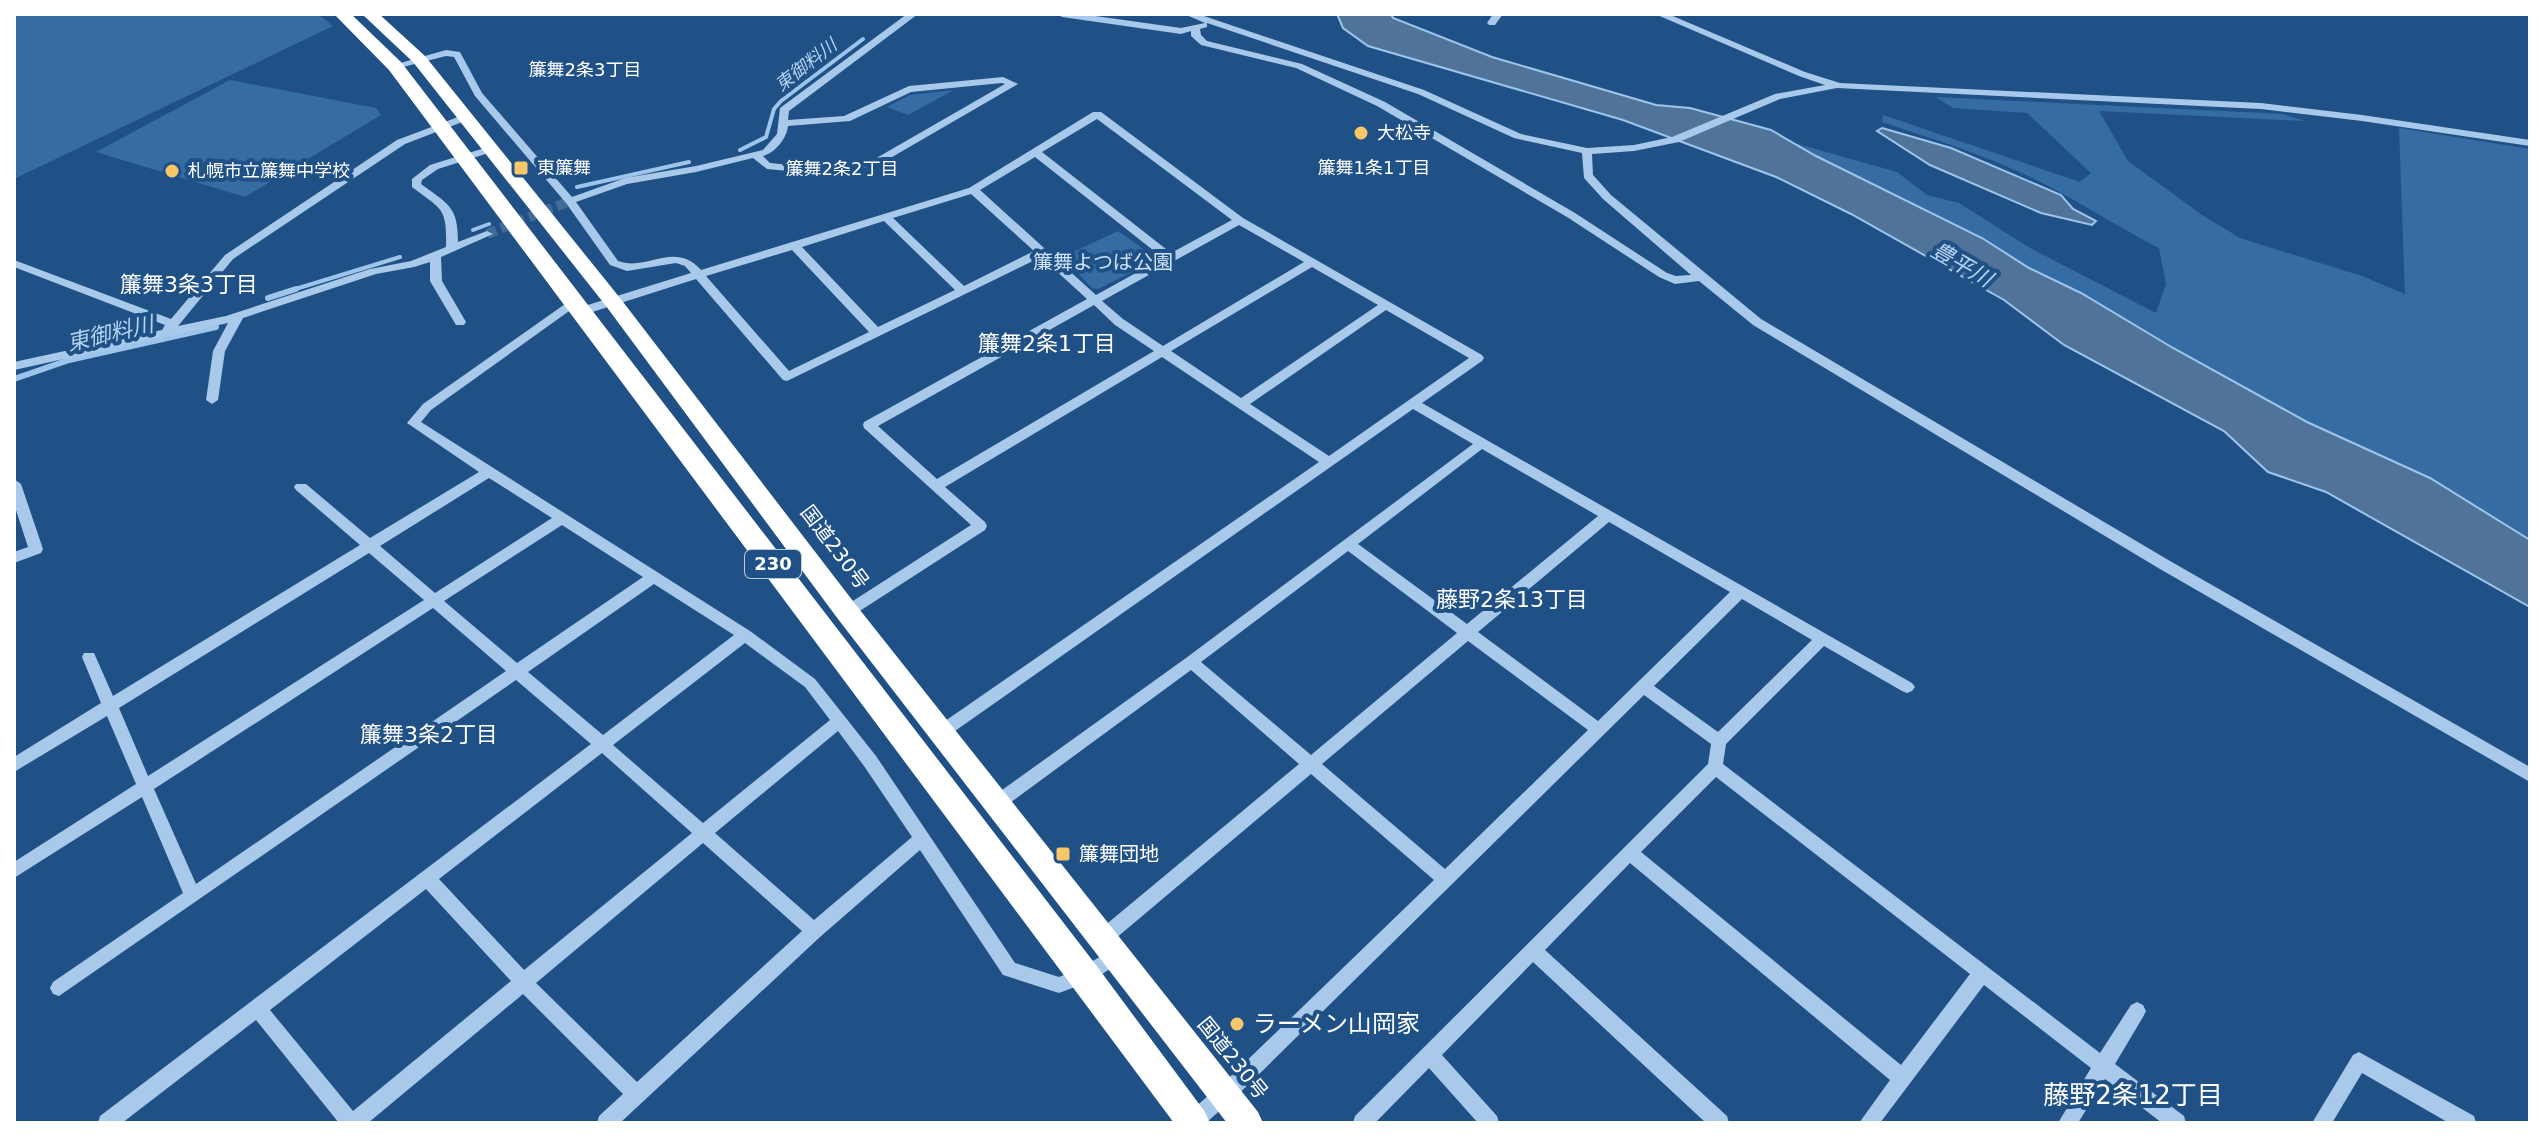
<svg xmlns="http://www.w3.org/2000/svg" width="2544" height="1137" font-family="'DejaVu Sans','Noto Sans JP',sans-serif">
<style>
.green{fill:#346ca3}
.water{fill:#507499;stroke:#9dc5eb;stroke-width:2}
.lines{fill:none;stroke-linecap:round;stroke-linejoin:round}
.stream-far1{stroke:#9dc5eb;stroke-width:4}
.stream{stroke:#9dc5eb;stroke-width:6}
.minor-tunnel{stroke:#416b98;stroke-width:10;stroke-dasharray:10 5;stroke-linecap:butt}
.minor{fill:#a9c9ea;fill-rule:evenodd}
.highway{fill:#fff;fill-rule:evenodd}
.poi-dot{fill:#f7c769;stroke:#205186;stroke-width:3}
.labels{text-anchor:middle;stroke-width:8;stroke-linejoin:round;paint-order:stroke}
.far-water-label{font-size:18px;font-style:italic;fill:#b4d3f1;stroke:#205186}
.far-neighbourhood-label{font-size:18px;fill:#fff;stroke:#205186}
.far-poi-label{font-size:18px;fill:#fff;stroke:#205186;text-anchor:start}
.shield{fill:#205186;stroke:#bccbdb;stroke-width:2}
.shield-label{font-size:18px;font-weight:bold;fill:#fff}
.park-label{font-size:20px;fill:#cde2f7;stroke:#205186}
.street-label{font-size:20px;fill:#fff;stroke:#205186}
.poi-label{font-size:20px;fill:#fff;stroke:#205186;text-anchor:start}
.water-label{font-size:22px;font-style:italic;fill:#b4d3f1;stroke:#205186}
.neighbourhood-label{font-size:22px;fill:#fff;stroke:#205186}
.near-poi-label{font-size:24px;fill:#fff;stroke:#205186;text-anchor:start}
.near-neighbourhood-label{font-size:26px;fill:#fff;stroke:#205186}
</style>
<rect width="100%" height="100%" fill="#205186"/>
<path class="green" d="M14,14H318L333,26L14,179Z
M230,80L376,108L381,115L245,197L96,152Z
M954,90L908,115L887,107L910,95Z
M1936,97L2283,114L2305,121L2099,111L2128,161L2202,215L2240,238L2362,276L2405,294L2399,128L2530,149V553L1741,128L1897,172L1927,195L1959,203L2030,248L2156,313L2166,284L2159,248C2125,231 2094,211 2061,193C2005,161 1942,142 1882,122L1883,115L2080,182L2091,173L2027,113L1953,108Z
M1118,231L1153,256L1150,263L1098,289L1092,288L1062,257Z"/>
<path class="water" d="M1337,14H1391L1393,18L1492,57L1656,105L1690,108L1771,130L1816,156L1982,238L2029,268L2081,293L2173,348L2307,422L2430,478L2530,540V607L2326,492L2268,472L2224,431L2064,345L2004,300L1851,214L1776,177L1623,120L1368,46L1343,28Z
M1882,128L1951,148L2061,195L2073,209L2096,221L2092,225L2041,213L1930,165L1877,131Z"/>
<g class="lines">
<path class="stream-far1" d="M740,150L766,137L774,109L781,101L863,39
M577,187L689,162
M473,230L489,224
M289,291L400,257"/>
<path class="stream" d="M268,298L296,289
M14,379L69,360L216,327"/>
<path class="minor-tunnel" d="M487,234L570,201"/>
<path class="minor" d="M907,14H918L789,111L788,120L844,116L909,86L1003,77L1018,84L880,164L831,175L767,169L753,158L696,172L627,184L576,202L618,261C648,272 674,240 701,270L969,188L1093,112H1101L1243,218L1482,355L1484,358L1482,361L1422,403L1912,683L1915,687L1912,691L1907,693L1902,691L1824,646L1726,744L1723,764L2100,1053L2131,1005L2137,1002L2143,1005L2146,1011L2143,1017L2115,1064L2184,1116L2186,1123H2162L2105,1079L2078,1123H2058L2091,1068L1984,985L1880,1123H1859L1890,1080L1630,863L1545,950L1727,1116L1729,1123H1706L1533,962L1442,1055L1497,1116L1499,1123H1478L1429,1068L1375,1123H1353L1355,1116L1708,764L1711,744L1644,695L1247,1086L1206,1123H1183L1185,1116L1233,1074L1434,880L1311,774L1109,944L1103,946L1097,944L1094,938L1097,932L1299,764L1191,670L1003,808L997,810L991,808L989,803L991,798L1186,658L1473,444L1413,409L945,738L940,739L935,738L932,733L935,728L1319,462L1162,357L945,487L985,522L987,526L985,530L852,616H842L840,612L842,608L971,525L864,428L863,425L864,422L1087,299L1041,257L787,381L783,380L696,279L586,314H578V308L691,273L685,266L676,263L627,271L610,265L566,203L475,96L454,57L446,56L395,69L390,66L446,50L460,52L482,93L572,197L625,178L696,166L763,150L777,134L780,108ZM1002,83L1005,84L873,160L831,169L770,163L763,156C775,153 787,138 788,126L850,121L911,92ZM1097,119L1232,220L1171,253L1042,152ZM1035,157L1163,258L1096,295L980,190ZM971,194L1034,251L964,286L893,218ZM884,221L955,290L878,327L802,247ZM1239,225L1304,262L1163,346L1123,319L1102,301ZM792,250L869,332L789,371L706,276ZM1312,267L1378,305L1241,398L1171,351ZM1094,305L1115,325L1154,351L937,479L878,426ZM1386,310L1469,358L1329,456L1250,404ZM1482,449L1598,516L1467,624L1358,544ZM1609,522L1730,592L1598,721L1478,632ZM1348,551L1457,633L1311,755L1201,662ZM1742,599L1812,640L1718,732L1654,686ZM1468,641L1588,730L1445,869L1322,764ZM1716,777L1970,974L1901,1065L1641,852Z
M1057,14H1081L1181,28L1205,23L1184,14H1198L1424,90L1521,134L1587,148L1634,145L1672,137L1775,94L1825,85L1799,76L1655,14H1668L1805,72L1840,83L2261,103L2362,115L2530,140V146L2362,121L2261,109L1837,88L1780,99L1679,142L1634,151L1592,154L1593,175L1611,195L1761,319L2170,561L2530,767V782L2160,569L1753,325L1699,281L1675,284L1659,277L1567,217L1377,106L1296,68L1201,45L1191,36V31L1181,34L1062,17ZM1207,23L1418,94L1514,138L1582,153L1584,178L1603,199L1691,275L1676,276L1667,273L1575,213L1385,102L1302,64L1207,41L1201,35L1200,29L1207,27Z
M1493,14H1503L1495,25H1489L1487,23Z
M466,114L471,117L470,119L405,144L233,259L178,326L226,316L370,269L411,261L446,247C447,207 442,210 412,187V179L430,165L491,146L495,147V151L438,169L422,180L421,184C448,204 458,206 458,242L487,231L493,234L441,257L442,281L466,322L464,325H456L430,281V262L414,267L376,274L243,318L225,351L218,400L212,404L206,400L213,351L228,323L14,370V362L162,330L165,325L14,267V260L171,319L225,255L397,140Z
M575,297L579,298V304L431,410L421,422L750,631L815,679L876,756L1015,963L1059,977L1079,969L1115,948L1121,950L1124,956L1121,962L1091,981L1059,993L1003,975L920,850L820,937L620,1123H597L599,1116L623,1094L523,994L368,1123H339L256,1020L122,1123H98L100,1116L591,744L516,680L59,996L53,994L50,988L53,982L183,893L142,797L14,878V862L136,784L107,716L14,772V757L101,703L82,657L84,653H94L113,696L360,545L296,490L294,487L296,484H306L370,538L479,472L407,423L423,404ZM489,478L552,518L435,593L380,546ZM562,525L643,577L517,663L444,601ZM369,553L424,600L148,776L119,708ZM654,584L734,635L603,735L528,672ZM433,608L506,671L196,884L154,789ZM745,643L805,687L830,720L703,823L613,745ZM838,731L864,766L912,837L814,920L715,833ZM602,753L692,833L524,970L439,879ZM703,843L802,931L637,1082L536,983ZM426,889L511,981L353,1111L270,1010Z
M14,479L21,484L43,549L41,553L14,563V552L28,547L14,504Z
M2359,1052L2474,1116L2476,1123H2449L2362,1073L2332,1123H2312L2353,1055Z"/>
<path class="highway" d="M334,14H351L401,62L1096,965L1205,1112L1210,1123H1174L389,70Z
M362,14H379L425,56L620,298L856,605L1258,1112L1263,1123H1227L838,619L606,306L413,62Z"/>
</g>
<g class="poi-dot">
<circle cx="1361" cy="133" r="8"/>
<rect x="513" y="160" width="16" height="16" rx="4"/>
<circle cx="172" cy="171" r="8"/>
<rect x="1055" y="846" width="16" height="16" rx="4"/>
<circle cx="1237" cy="1024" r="8"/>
</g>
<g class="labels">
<g class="far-water-label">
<text transform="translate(806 65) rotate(-38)" y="6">東御料川</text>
</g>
<g class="far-neighbourhood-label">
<text x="585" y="76">簾舞2条3丁目</text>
<text x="1374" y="174">簾舞1条1丁目</text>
<text x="842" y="175">簾舞2条2丁目</text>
</g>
<g class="far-poi-label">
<text x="1377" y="139">大松寺</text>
<text x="537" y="174">東簾舞</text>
<text x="188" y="177">札幌市立簾舞中学校</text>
</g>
<rect class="shield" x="745" y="550" width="56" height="28" rx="6"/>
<g class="shield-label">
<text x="773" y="570">230</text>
</g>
<g class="park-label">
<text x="1103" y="269">簾舞よつば公園</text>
</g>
<g class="street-label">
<text transform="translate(835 547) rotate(53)" y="7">国道230号</text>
<text transform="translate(1233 1058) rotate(51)" y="7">国道230号</text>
</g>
<g class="poi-label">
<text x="1079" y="861">簾舞団地</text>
</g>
<g class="water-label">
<text transform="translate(1962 264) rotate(30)" y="8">豊平川</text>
<text transform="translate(110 333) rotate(-13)" y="8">東御料川</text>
</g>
<g class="neighbourhood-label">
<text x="189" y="292">簾舞3条3丁目</text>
<text x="1047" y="351">簾舞2条1丁目</text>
<text x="1512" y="607">藤野2条13丁目</text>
<text x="429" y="742">簾舞3条2丁目</text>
</g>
<g class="near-poi-label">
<text x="1253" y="1032">ラーメン山岡家</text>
</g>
<g class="near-neighbourhood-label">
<text x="2133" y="1104">藤野2条12丁目</text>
</g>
</g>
<rect width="2544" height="1137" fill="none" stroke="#ffffff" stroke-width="32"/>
</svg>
